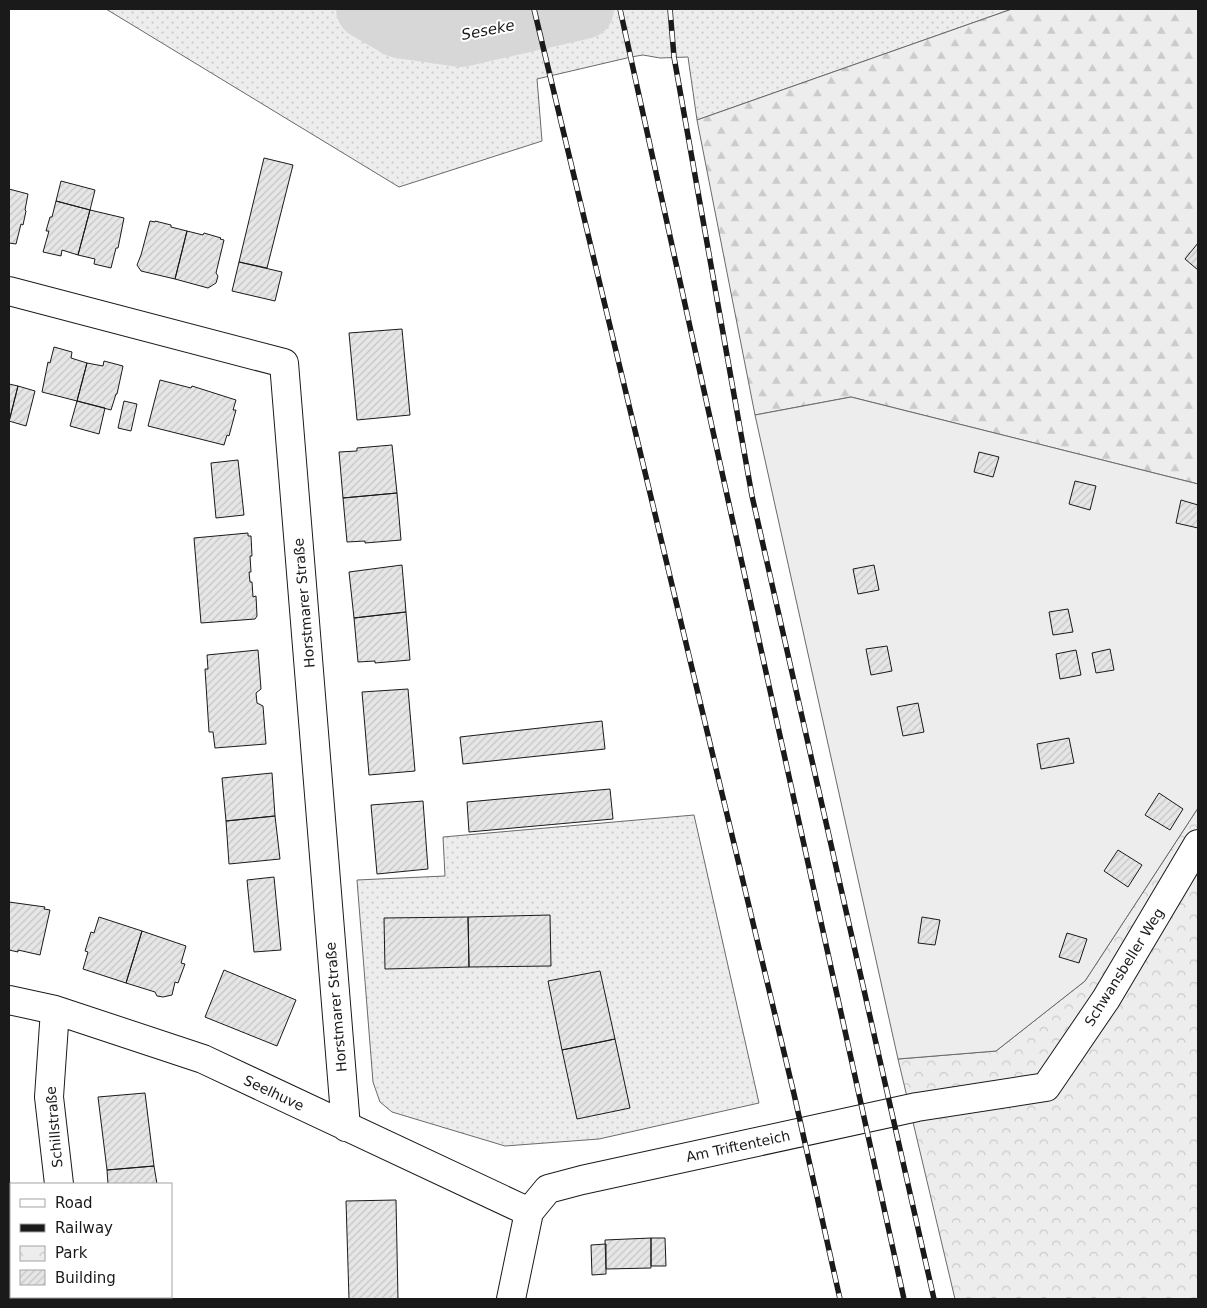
<svg xmlns="http://www.w3.org/2000/svg" width="1207" height="1308" font-family="'DejaVu Sans',sans-serif">
<style>
.grass{fill:url(#grass-dots);stroke:#6a6a6a}
.forest{fill:url(#forest-firs);stroke:#6a6a6a}
.park{fill:url(#park-crowns);stroke:#6a6a6a}
.built{fill:#ededed;stroke:#6a6a6a}
.lines{fill:none;stroke-linecap:round;stroke-linejoin:round}
.river{stroke:#d7d7d7;stroke-width:60}
.building{fill:url(#building-hatch);stroke:#1a1a1a}
.minor-casing{stroke:#1a1a1a;stroke-width:30}
.minor{stroke:#fff;stroke-width:28}
.rail-casing{stroke:#1a1a1a;stroke-width:5.5}
.rail{stroke:#fff;stroke-width:4;stroke-dasharray:11;stroke-linecap:butt}
.labels{text-anchor:middle;stroke-width:4;stroke-linejoin:round;paint-order:stroke}
.street-label{font-size:14px;fill:#1a1a1a;stroke:#fff}
.water-label{font-size:15px;font-style:italic;fill:#1a1a1a;stroke:#fff}
</style>
<defs>
<pattern id="grass-dots" width="8" height="8" patternUnits="userSpaceOnUse" patternTransform="scale(1.25)"><rect width="8" height="8" fill="#ededed"/><path d="M2 2h.1M6 6h.1" fill="none" stroke="#cbcbcb" stroke-width="1.8" stroke-linecap="round"/></pattern>
<pattern id="forest-firs" width="22" height="20" patternUnits="userSpaceOnUse" patternTransform="scale(1.25)"><rect width="22" height="20" fill="#ededed"/><path d="M5 1l3.5 6h-7zM16 11l3.5 6h-7z" fill="#cbcbcb"/></pattern>
<pattern id="park-crowns" width="20" height="18" patternUnits="userSpaceOnUse" patternTransform="scale(1.25)"><rect width="20" height="18" fill="#ededed"/><path d="M2 6a3 3 0 1 1 6 0M12 15a3 3 0 1 1 6 0" fill="none" stroke="#cbcbcb"/></pattern>
<pattern id="building-hatch" width="6" height="6" patternUnits="userSpaceOnUse" patternTransform="scale(1.25)"><rect width="6" height="6" fill="#e6e6e6"/><path d="M-1 1l2-2M0 6l6-6M5 7l2-2" fill="none" stroke="#c5c5c5"/></pattern>
</defs>
<rect width="100%" height="100%" fill="#fff"/>
<path class="grass" d="M106,9H1012L697,120L688,57L660,58L643,55L631,57L537,79L542,141L399,187Z
M694,815L759,1103L599,1139L505,1146L392,1112L380,1102L373,1082L357,880L445,876L443,837Z"/>
<path class="forest" d="M1012,9H1198V484L851,397L755,415L697,120Z"/>
<path class="park" d="M1198,808V1299H955L898,1059L996,1051L1085,981Z"/>
<path class="built" d="M851,397L1198,484V808L1085,981L996,1051L898,1059L755,415Z"/>
<g class="lines">
<path class="river" d="M366,9L399,28L461,37L584,9"/>
</g>
<path class="building" d="M264,158L293,165L267,268L239,262Z
M61,181L95,190L90,210L56,201Z
M9,189L28,194L25,210L26,211L23,225L21,224L16,244L9,243Z
M56,201L90,210L78,255L62,250L61,256L43,252L49,231H46L50,217H52Z
M90,210L124,218L118,248H116L111,268L94,264L95,259L78,255Z
M150,221L155,222V221L171,225V227L187,231L175,279L141,271L137,265L141,255Z
M187,231L203,235L204,233L221,238L220,239L224,240L216,273L218,276L216,283L208,288L175,279Z
M1198,243V270L1185,259Z
M239,262L282,272L275,301L232,291Z
M402,329L410,415L357,420L349,333Z
M54,347L72,352L71,358L87,363L77,401L42,392L48,362L50,363Z
M104,361L123,366L117,394H116L111,410L77,401L87,363L103,366Z
M160,380L191,388L192,386L236,400L233,410H236L229,436L227,435L224,445L148,426Z
M9,384L18,386L9,422Z
M18,386L35,391L26,426L9,421Z
M77,401L105,408L99,434L70,426Z
M124,401L137,404L131,431L118,428Z
M392,445L397,493L343,498L339,452L357,451V448Z
M979,452L999,457L993,477L974,472Z
M238,460L244,515L216,518L211,463Z
M1075,481L1096,486L1090,510L1069,504Z
M397,493L401,540L365,543V541L347,542L343,498Z
M1181,500L1198,505V528L1176,523Z
M248,533V536H251L252,556H250L251,572H249L250,582H252L253,597L256,596L257,616L255,619L201,623L194,538Z
M402,565L406,612L354,618L349,572Z
M874,565L879,590L858,594L853,569Z
M1068,609L1073,632L1053,635L1049,612Z
M406,612L410,660L375,663V661L358,662L354,618Z
M887,646L892,671L871,675L866,649Z
M1110,649L1114,670L1096,673L1092,653Z
M258,650L261,689L256,693L257,703L263,706L266,744L215,748L213,732H209L205,669H208L207,655Z
M1076,650L1081,675L1060,679L1056,654Z
M408,689L415,771L369,775L362,692Z
M918,703L924,732L903,736L897,707Z
M602,721L605,749L463,764L460,737Z
M1069,738L1074,763L1041,769L1037,744Z
M272,773L275,816L226,821L222,778Z
M610,789L613,819L469,832L467,802Z
M1159,793L1183,809L1170,830L1145,815Z
M423,801L428,869L377,874L371,805Z
M275,816L280,859L229,864L226,821Z
M1118,850L1142,865L1128,887L1104,871Z
M274,877L281,950L254,952L247,880Z
M9,902L45,907L44,909L50,910L40,955L18,950V952L9,950Z
M550,915L551,966L469,967L468,917Z
M99,917L142,931L126,983L83,969L88,952L85,951L91,932L94,933Z
M468,917L469,967L385,969L384,918Z
M922,917L940,920L935,945L918,943Z
M142,931L186,946L181,963L185,964L178,983L175,982L172,995L163,997L157,996L155,992L126,983Z
M1067,933L1087,939L1079,963L1059,957Z
M224,970L296,1000L277,1046L205,1017Z
M600,971L615,1039L562,1050L548,981Z
M615,1039L630,1108L577,1119L562,1050Z
M145,1093L154,1166L107,1170L98,1097Z
M154,1166L157,1184H108L107,1170Z
M9,1175L11,1197V1220H9Z
M396,1200L398,1299H349L346,1201Z
M9,1220H11V1286H9Z
M651,1238H665L666,1266H651Z
M651,1238V1268L606,1269L605,1240Z
M606,1244V1274L592,1275L591,1245Z
M122,1297H164V1299H122Z"/>
<g class="lines">
<defs>
<path id="minor" d="M9,291L284,363L346,1127
M9,1000L55,1010L203,1059L529,1212
M55,1010L49,1097L59,1184
M72,1297V1299
M511,1299L529,1212L548,1189L582,1180L917,1107L1046,1087L1106,999L1198,844"/>
</defs>
<use href="#minor" class="minor-casing"/>
<use href="#minor" class="minor"/>
<defs>
<path id="rail" d="M534,9L794,1094L840,1299
M620,9L904,1299
M670,9L674,57L752,496L934,1299"/>
</defs>
<use href="#rail" class="rail-casing"/>
<use href="#rail" class="rail"/>
</g>
<g class="labels">
<g class="street-label">
<text transform="translate(304 603) rotate(-95)" y="5">Horstmarer Straße</text>
<text transform="translate(1124 967) rotate(-58)" y="5">Schwansbeller Weg</text>
<text transform="translate(336 1007) rotate(-95)" y="5">Horstmarer Straße</text>
<text transform="translate(274 1093) rotate(25)" y="5">Seelhuve</text>
<text transform="translate(54 1127) rotate(-95)" y="5">Schillstraße</text>
<text transform="translate(738 1146) rotate(-12)" y="5">Am Triftenteich</text>
</g>
<g class="water-label">
<text transform="translate(488 30) rotate(-11)" y="5">Seseke</text>
</g>
</g>
<rect width="1207" height="1308" fill="none" stroke="#1a1a1a" stroke-width="20"/>
<rect x="10" y="1183" width="162" height="115" fill="#ffffff" stroke="#a3a3a3"/>
<rect x="20" y="1199" width="25" height="8" fill="#ffffff" stroke="#a3a3a3"/>
<text x="55" y="1208" font-size="15" fill="#1a1a1a">Road</text>
<rect x="20" y="1224" width="25" height="8" fill="#1a1a1a" stroke="#a3a3a3"/>
<text x="55" y="1233" font-size="15" fill="#1a1a1a">Railway</text>
<rect x="20" y="1246" width="25" height="15" fill="url(#park-crowns)" stroke="#a3a3a3"/>
<text x="55" y="1258" font-size="15" fill="#1a1a1a">Park</text>
<rect x="20" y="1270" width="25" height="15" fill="url(#building-hatch)" stroke="#a3a3a3"/>
<text x="55" y="1283" font-size="15" fill="#1a1a1a">Building</text>
</svg>
